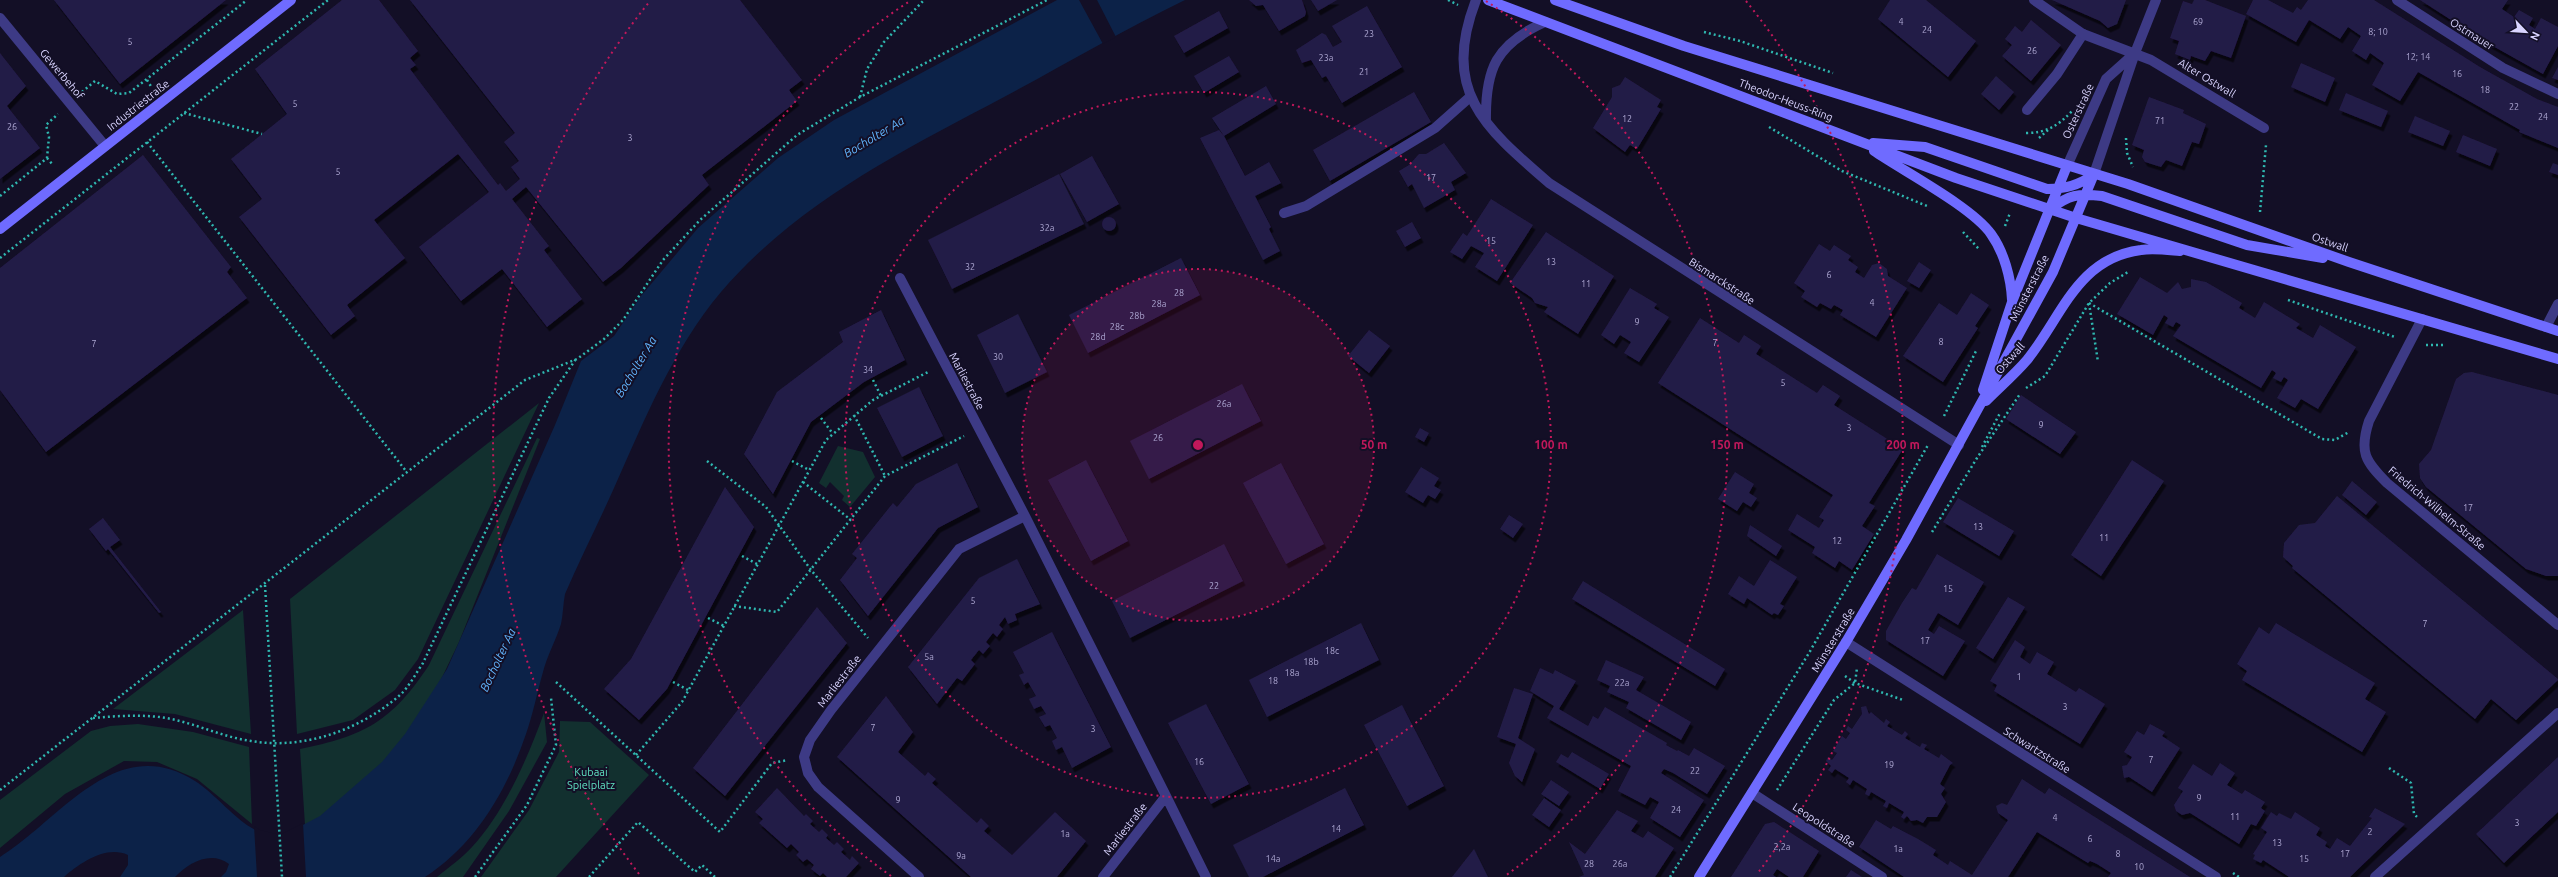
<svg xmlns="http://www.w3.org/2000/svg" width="2558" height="877" font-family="Ubuntu,sans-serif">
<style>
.green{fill:#12302f}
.water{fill:#0c2248}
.pier{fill:#130f26}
.building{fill:#241b47;filter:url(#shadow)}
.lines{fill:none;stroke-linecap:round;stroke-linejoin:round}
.path{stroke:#2fb8b0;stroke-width:2.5;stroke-dasharray:2 3;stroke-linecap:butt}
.lane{stroke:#3d3a85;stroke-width:10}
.street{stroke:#3d3a85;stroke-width:10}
.secondary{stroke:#6f6bff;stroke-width:10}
.ring{fill:none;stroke:#c2185b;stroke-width:2;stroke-dasharray:2 4}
.labels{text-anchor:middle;stroke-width:4;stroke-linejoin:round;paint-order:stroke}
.number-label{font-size:9px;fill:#aca6d1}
.street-label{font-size:11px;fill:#d9d4ff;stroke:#130f26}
.park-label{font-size:11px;fill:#5fe0c0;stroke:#130f26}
.water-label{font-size:12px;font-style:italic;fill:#62b6ff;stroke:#130f26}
.centre{fill:#c2185b;stroke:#130f26;stroke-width:2}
.ring-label{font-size:12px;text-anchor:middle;font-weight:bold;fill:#c2185b;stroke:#130f26;stroke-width:4;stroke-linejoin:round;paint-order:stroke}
</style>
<defs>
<filter id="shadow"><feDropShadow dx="2.5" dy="4.5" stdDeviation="0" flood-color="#0009"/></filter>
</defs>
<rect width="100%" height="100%" fill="#130f26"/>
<path class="green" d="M539,403L418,659L395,690L353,720L297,734L290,599Z
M537,438L540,439L459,642L436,690L403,742L342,812L305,825L300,749C365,736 392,721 429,665Z
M838,446L863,452L875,477L850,507L842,500L844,496L830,482L826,488L819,483Z
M243,610L251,734L175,714L113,709Z
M544,713L547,742L509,811L463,877H437C449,867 462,858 472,847C505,811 528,757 544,713Z
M560,721L590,722L649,775L556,877H481L529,810L559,752Z
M138,724L193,732L249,747L252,824L197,779L157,762L124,761L65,794L0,848V800L91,731L110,726Z"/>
<path class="water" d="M1057,0H1185C1123,30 1064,65 1004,97C902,151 797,203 721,292C673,349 644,421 614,488C598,524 580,559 565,594C563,604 563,615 561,624C556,640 547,656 543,672C537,693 533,714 526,734C507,790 476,844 425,877H221L226,872L229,864C211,850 188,863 175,877H120L128,865V855C106,845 80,863 64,877H0V857C61,819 116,731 195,781C217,795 237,823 260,832C266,835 274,835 280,837L320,816L382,762L405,734L447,669L555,425L581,361L614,336L641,296L698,228L778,158L834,120Z"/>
<path class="pier" d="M1079,0H1097L1116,37L1103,44Z
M303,823L306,877H257L254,826L260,830L280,835Z"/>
<path class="building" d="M54,0H226L120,84Z
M342,0H379L418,51L410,58L416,65L410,69L498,185L500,183L506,191L520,179L511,167L519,161L504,142L515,133L410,0H740L802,80L789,90L797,101L702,175L709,185L621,268L603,282L526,187L512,199L549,246L544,250L582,299L547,327L502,269L461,301L419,247L489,192L458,154L374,220L405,258L347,305L355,316L331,335L239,217L262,199L231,159L287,114L255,69Z
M1249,0H1302L1306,12L1305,16L1279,31L1263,5L1256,6Z
M1311,0H1337L1318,11Z
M1890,0H1926L1976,41L1948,77L1878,19Z
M2052,0H2126L2117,24L2108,28L2100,21Z
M2194,0H2205L2246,16L2231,58L2211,51L2205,61L2191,56L2190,60L2175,54L2179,41L2170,38L2183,1L2192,4Z
M2253,0H2268L2293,13L2297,7L2301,10L2308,0H2374L2480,67L2537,99L2558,107V148L2519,132L2520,130L2418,72L2400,101L2372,85L2384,63L2370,53L2366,60L2352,51L2361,36L2348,27L2340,39L2309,20L2296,42L2246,14Z
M2420,0H2508L2502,9L2514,17L2519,10L2533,18L2529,25L2535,29L2541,18L2558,27V46L2543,74L2482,40Z
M1367,6L1402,67L1342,103L1326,76L1322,78L1311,60L1302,63L1296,50L1322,33L1326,35L1333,47L1342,42L1332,26Z
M1219,11L1228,28L1184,53L1174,36Z
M2031,20L2061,45L2031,81L2002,56L2012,45L2005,39L2015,26L2022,32Z
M0,53L26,86L7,106L40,148L0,179Z
M1229,56L1239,72L1204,93L1194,76Z
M2301,63L2335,78L2325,102L2291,87Z
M2558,67V80L2552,78Z
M1996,76L2014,92L1999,110L1981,94Z
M1625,77L1661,100L1657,107L1661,109L1637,149L1630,145L1625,152L1593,128L1612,97V88L1620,85Z
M1266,86L1276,104L1224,136L1245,176L1269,162L1281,183L1255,196L1271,227L1269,229L1280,251L1263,260L1200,138L1219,130L1224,136L1212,118Z
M1414,92L1431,122L1330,181L1313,150Z
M2346,93L2388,111L2381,127L2339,110Z
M2149,97L2184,110L2183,113L2206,124L2199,144L2192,142L2182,166L2166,160L2161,167L2145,162L2142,157L2144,150L2132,145Z
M2415,116L2450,131L2443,146L2408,132Z
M2463,135L2497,149L2490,166L2456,152Z
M1444,143L1466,173L1451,182L1455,190L1424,208L1412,184L1408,187L1399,171L1409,165L1419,154H1426Z
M143,155L231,267L227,272L247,298L46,452L0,390V268Z
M1092,156L1119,204L1087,222L1060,174Z
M2553,163L2558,165V175L2549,172Z
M1059,174L1084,224L952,289L928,240Z
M1491,199L1533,225L1497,281L1475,267L1484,253L1471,246L1462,259L1450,252L1463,233L1467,236Z
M1102 224a7 7 0 1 1 14 0a7 7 0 1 1-14 0Z
M1412,222L1421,238L1405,247L1396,231Z
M1546,232L1614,276L1578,334L1544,312L1548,307L1535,303L1532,298L1510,283Z
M1819,244L1830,251L1834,245L1851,256L1848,260L1858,267L1855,272L1864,278L1872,265L1879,263L1887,269L1888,276L1907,288L1876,337L1840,315L1843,310L1834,305L1831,309L1820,303L1817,307L1801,297L1805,291L1794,283Z
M1181,258L1200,295L1088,353L1069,315Z
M1919,262L1931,270L1919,288L1907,281Z
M2140,277L2167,293L2178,282L2182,289L2191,287V279L2206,282L2242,303L2239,308L2255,318L2264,302L2300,324L2296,328L2313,338L2320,325L2356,347L2318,409L2301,399L2295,408L2277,398L2288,380L2284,377L2281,382L2273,378L2276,373L2272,370L2261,388L2173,336L2181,325L2176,322L2173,327L2165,323L2168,318L2164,315L2153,335L2117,314Z
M1630,288L1657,304L1654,308L1669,317L1639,362L1624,353L1631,342L1620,335L1614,344L1601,335Z
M1971,293L1989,305L1975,326L1978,328L1943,382L1903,356L1939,303L1957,315Z
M881,310L905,360L864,382L811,422L773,494L744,454L777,392L843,342L839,332Z
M1018,314L1047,372L1005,393L977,335Z
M1700,318L1739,343L1744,335L1761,346L1756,354L1817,393L1823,385L1840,396L1834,405L1903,449L1869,503L1875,506L1862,526L1874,534L1852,570L1839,561L1835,568L1812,553L1815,547L1788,530L1797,514L1819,528L1824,520L1819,517L1833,495L1658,383Z
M1369,330L1390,346L1369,373L1348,356Z
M2472,372L2558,395V576H2546L2526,569L2426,487L2420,478L2419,464L2431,450L2456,379L2464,373Z
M1242,384L1261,421L1149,479L1130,441Z
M919,387L943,436L902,457L877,408Z
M2021,395L2076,432L2060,454L2006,419Z
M1420,428L1429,433L1424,442L1415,437Z
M1086,460L1128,541L1091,561L1048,480Z
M2132,460L2164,481L2101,576L2071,555Z
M957,463L978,507L938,528L868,616L840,580L857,558L852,554L893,503L897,507L916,484Z
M1281,463L1324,544L1286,564L1243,483Z
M1421,467L1439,478L1434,486L1441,490L1435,499L1428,495L1423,503L1405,492Z
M1735,472L1754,484L1749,493L1757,498L1751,507L1743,502L1737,511L1718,499Z
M2352,481L2377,502L2366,515L2342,495Z
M725,487L754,527L667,689L639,720L604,689L631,659Z
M2337,496L2558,679V680L2516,720L2491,699L2475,719L2292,568L2293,566L2283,557L2284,543L2299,525L2315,523Z
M1958,498L2014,531L1999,556L1943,522Z
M1509,515L1523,524L1513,538L1500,529Z
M103,518L120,540L110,547L161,612L159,613L108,549L106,551L89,529Z
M1750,525L1782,546L1776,556L1747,536Z
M1224,544L1243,581L1130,638L1112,601Z
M1937,554L1984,582L1958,625L1938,613L1928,630L1934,634L1939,626L1965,641L1943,676L1886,640V631L1902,603L1912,588L1916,590Z
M1017,559L1040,604L1015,614L1017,620L1008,624L1005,617L999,625L1003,629L997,637L993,633L986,642L990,646L983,654L979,650L971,660L975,664L962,681L957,678L937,704L908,667L979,578Z
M1770,560L1797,577L1780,604L1784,606L1778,615L1774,613L1772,615L1747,598L1744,604L1728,594L1739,576L1754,586Z
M1583,581L1725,669L1715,686L1572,599Z
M2008,597L2025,607L1993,659L1976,648Z
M817,607L847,643L725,796L693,768Z
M1361,623L1379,660L1267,717L1249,680Z
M2276,623L2375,683L2365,699L2386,712L2362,752L2242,680L2247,671L2237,664L2259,627L2269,634Z
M1052,632L1111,747L1072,768L1062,747L1056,750L1052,741L1057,738L1050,725L1045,727L1039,717L1046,714L1041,706L1034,709L1029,699L1036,696L1028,682L1024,685L1019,675L1024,673L1013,652Z
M2015,640L2025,647L2020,657L2030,664L2037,652L2054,662L2047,674L2076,692L2079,688L2105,704L2080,744L1994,691L1997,685L1990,681Z
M1606,660L1644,677L1636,690L1691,722L1681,740L1626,708L1629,702L1607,692L1610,686L1597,680Z
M1540,668L1553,674L1555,670L1576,681L1559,709L1588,726L1593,716L1598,719L1605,707L1667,743L1666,745L1677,751L1678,750L1689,756L1694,748L1725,766L1707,794L1673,773L1664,769L1661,773L1704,800L1680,837L1650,818L1659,802L1650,797L1645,805L1618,791L1631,766L1547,718L1554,706L1530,691Z
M1514,688L1533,694L1518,738L1535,749L1522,782L1515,776L1509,763L1516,744L1497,737Z
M886,696L913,732L898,752L925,776L928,772L936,779L932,783L977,823L981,818L989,826L984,831L1012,855L1055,812L1086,841L1057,877H971L837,757Z
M1206,704L1249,784L1211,804L1168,723Z
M1402,705L1444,786L1407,806L1364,725Z
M1866,706L1869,714L1871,712L1884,723L1886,719L1890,722L1887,726L1902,735L1905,731L1908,734L1905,738L1920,747L1922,743L1927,745L1924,749L1939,758L1941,754L1953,763L1950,765L1940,784L1945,788L1941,794L1946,802L1937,817H1927L1923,823L1917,820L1911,821L1907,816L1904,819L1901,817L1904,812L1889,803L1887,808L1883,806L1886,801L1871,792L1869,796L1865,794L1867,789L1853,780L1850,785L1846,782L1849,778L1835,769L1832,773L1828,770L1831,766L1826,761L1828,757L1832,760L1837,753L1833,751L1842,736L1846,739L1850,733L1846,730L1848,726L1852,729L1862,714L1861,707Z
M2150,724L2165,732L2162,736L2180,748L2152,792L2129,777L2124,778L2122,766L2127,765L2132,757L2124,752L2137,731L2144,735Z
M1572,752L1609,774L1600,789L1556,762L1561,754L1568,758Z
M2558,757V812L2504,863L2476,834Z
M2220,763L2235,773L2227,785L2242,794L2245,790L2265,802L2261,808L2265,811L2256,826L2251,824L2239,844L2190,813L2182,815L2176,811L2174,805L2183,791L2178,788L2193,764L2212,776Z
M2022,779L2045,794L2049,788L2190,877H2108L2111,873L2097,864L2090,861L2088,863L2037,832L2008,877H1904L1859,847L1876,820L1891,829L1893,826L1918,839L1936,850L1933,855L1948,865L1950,861L1972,875L2008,820L1998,813L1996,806L2002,803L2007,805Z
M1551,780L1569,792L1559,806L1541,794Z
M777,788L804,816L806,814L813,821L810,824L819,832L822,829L828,835L826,838L834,845L837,842L844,849L841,852L850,860L852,856L859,863L846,877H827L823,873L820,876L811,869L814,865L807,859L803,862L796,855L799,852L791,844L787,848L759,823L763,819L755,812Z
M1345,788L1364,825L1263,877H1249L1233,845Z
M1544,798L1561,810L1549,827L1532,815Z
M2375,808L2405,824L2350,877H2289L2263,860L2261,863L2253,859L2255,855L2253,854L2267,832L2261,828L2271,812L2277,816L2279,813L2291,819L2295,812L2320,828L2316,835L2327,842L2325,846L2330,849L2337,838L2350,846L2372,818L2369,817Z
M1617,810L1638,821L1631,831L1643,838L1648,831L1674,848L1655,877H1579L1584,875L1569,842L1585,854Z
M1774,822L1819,851L1803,877H1789L1777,869L1773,875L1776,877H1731L1765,824Z
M1474,849L1488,877H1452Z
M1851,870L1862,877H1846Z"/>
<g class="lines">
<path class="path" d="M1448,0L1458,5
M1704,32L1740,41L1833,73
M147,80L152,88
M82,92L95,81L117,94L129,93L247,0
M860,97L867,69L884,42L924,0
M184,113L262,134
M1769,127L1842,171L1927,206
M2026,133C2046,133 2058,126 2072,111
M2039,138L2048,130
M2126,138L2127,153L2133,167
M147,142L406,471
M47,158L53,165
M0,196L47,158L49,137L46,125L58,114
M2260,212L2266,145
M2005,226L2010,213
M1963,232L1979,249
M0,258L328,0
M2288,300L2395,337
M2089,303L2322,439L2335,440L2349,432
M2089,303L2098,362
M2426,345H2445
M873,380L881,396
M2026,388L2045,376L2089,303L2110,283L2128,272
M854,415L885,476
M1944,416L1976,351
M821,418L833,434
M1982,447L2000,413
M707,461L766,507L811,570L868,638
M792,461L809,470
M803,482L851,520
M1932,532L1977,458L2020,394
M742,556L757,564
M265,585L282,877
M734,606L777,612L885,476L964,436
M708,618L724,626
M1845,676L1855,683L1903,700
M556,682L720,832L772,763L788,760
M673,682L688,690
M93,718C117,716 142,714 166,718C195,723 222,737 251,741C304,750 360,730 400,695C409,687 416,673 423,663L549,398L576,359
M636,755L682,702L826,440L873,400L930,371
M2389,768L2411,783L2414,814L2417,817
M0,790L525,380L577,359L604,339L623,320L663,260L700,220L797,135L860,97L1047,0
M1777,790L1834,700L1855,683L1857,668
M2233,873L2239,877
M475,877L527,805L556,745L551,698
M589,877L638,822L695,872L702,865L715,877
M1670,877L1809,653L1928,445"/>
<path class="lane" d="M2027,110L2057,74L2083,34
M1284,213L1306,206L1435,128L1470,97"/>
<path class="street" d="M1476,0C1441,91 1484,127 1549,183L1959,445
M2034,0L2083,34L2151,60L2264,128
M2397,0L2503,68L2558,94
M0,18L105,146
M1486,121C1485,69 1496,44 1545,22
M2067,166L2106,79L2135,53
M2094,174L2135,53L2156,0
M900,278L1025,516L1166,796L1103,877
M2422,319L2369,421C2359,452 2365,461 2387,483L2558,625
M2546,327L2558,304
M1846,642L2216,877
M1752,793L1882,877
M1166,796L1206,877
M919,877L818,787L808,773L804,757L810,740L831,710L959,549L1025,516
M2375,877L2558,713"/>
<path class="secondary" d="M1488,0L1956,178L2076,218L2558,359
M1555,0L1684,46L2128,184L2349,262L2558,331
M1873,143L1925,147L2047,189C2066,189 2078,185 2094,175
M1874,151C1903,171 1972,207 1991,234C2004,252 2011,278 2012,300
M2050,209C2069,195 2078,193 2102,196L2247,245L2323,258
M0,229L291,0
M1983,390L2012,302L2067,166
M1986,401C2000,387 2015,374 2027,360C2062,317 2077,258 2141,250C2153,248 2168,250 2180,251
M1699,877L1846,642L1906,540L2053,272L2094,174"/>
</g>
<circle cx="1198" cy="445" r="176" fill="#c2185b" fill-opacity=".12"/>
<g class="ring">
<circle cx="1198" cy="445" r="176"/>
<circle cx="1198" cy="445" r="353"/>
<path d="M891 876A529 529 0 0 1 910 1M1486 1A529 529 0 0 1 1505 876"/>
<path d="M639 874A705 705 0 0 1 650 1M1746 1A705 705 0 0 1 1757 874"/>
</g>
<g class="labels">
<g class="number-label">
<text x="1901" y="25">4</text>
<text x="2198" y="25">69</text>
<text x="1927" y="33">24</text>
<text x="2378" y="35">8; 10</text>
<text x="1369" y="37">23</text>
<text x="130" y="45">5</text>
<text x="2032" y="54">26</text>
<text x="2418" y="60">12; 14</text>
<text x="1326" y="61">23a</text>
<text x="1364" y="75">21</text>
<text x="2457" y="77">16</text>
<text x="2485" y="93">18</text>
<text x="295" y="107">5</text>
<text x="2514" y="110">22</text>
<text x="2543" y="120">24</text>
<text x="1627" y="122">12</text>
<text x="2160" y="124">71</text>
<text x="12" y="130">26</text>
<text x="630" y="141">3</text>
<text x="338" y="175">5</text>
<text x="1431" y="181">17</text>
<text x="1047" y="231">32a</text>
<text x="1491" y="244">15</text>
<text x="1551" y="265">13</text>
<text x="970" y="270">32</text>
<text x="1829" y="278">6</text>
<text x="1586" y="287">11</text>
<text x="1179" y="296">28</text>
<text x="1872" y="306">4</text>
<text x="1159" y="307">28a</text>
<text x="1137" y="319">28b</text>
<text x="1637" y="325">9</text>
<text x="1117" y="330">28c</text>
<text x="1098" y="340">28d</text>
<text x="1941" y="345">8</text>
<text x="1715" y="346">7</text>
<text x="94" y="347">7</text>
<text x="998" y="360">30</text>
<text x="868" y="373">34</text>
<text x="1783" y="386">5</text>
<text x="1224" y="407">26a</text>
<text x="2041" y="428">9</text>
<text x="1849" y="431">3</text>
<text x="1158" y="441">26</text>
<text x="2468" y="511">17</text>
<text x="1978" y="530">13</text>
<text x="2104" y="541">11</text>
<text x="1837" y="544">12</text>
<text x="1214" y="589">22</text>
<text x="1948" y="592">15</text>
<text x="973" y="604">5</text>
<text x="2425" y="627">7</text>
<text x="1925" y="644">17</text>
<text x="1332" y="654">18c</text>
<text x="929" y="660">5a</text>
<text x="1311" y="665">18b</text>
<text x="1292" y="676">18a</text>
<text x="2019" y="680">1</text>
<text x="1273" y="684">18</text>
<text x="1622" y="686">22a</text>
<text x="2065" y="710">3</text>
<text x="873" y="731">7</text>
<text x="1093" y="732">3</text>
<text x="2151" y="763">7</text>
<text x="1199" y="765">16</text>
<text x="1889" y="768">19</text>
<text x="1695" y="774">22</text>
<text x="2199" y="801">9</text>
<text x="898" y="803">9</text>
<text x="1676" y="813">24</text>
<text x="2235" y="820">11</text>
<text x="2055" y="821">4</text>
<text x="2517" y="826">3</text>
<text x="1336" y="832">14</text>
<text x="2370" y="835">2</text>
<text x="1065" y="837">1a</text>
<text x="2090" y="842">6</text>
<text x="2277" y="846">13</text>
<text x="1782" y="850">2,2a</text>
<text x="1898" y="852">1a</text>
<text x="2118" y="857">8</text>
<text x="2345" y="857">17</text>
<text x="961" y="859">9a</text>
<text x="1273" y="862">14a</text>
<text x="2304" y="862">15</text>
<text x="1589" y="867">28</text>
<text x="1620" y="867">26a</text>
<text x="2139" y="870">10</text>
</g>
<g class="street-label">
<text transform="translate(2472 34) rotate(32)" y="4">Ostmauer</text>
<text transform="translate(62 74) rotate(50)" y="4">Gewerbehof</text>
<text transform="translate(2207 78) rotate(31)" y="4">Alter Ostwall</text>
<text transform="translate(1786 100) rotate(21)" y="4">Theodor-Heuss-Ring</text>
<text transform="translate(138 105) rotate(-38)" y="4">Industriestraße</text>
<text transform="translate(2078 111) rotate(-65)" y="4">Osterstraße</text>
<text transform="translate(2330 242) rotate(19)" y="4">Ostwall</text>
<text transform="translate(1722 281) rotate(33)" y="4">Bismarckstraße</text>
<text transform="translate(2029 288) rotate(-63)" y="4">Münsterstraße</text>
<text transform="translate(2010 358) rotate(-48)" y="4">Ostwall</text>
<text transform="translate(967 381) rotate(62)" y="4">Marliestraße</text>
<text transform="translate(2437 508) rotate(40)" y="4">Friedrich-Wilhelm-Straße</text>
<text transform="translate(1833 640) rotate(-59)" y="4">Münsterstraße</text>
<text transform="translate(839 681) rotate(-52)" y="4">Marliestraße</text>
<text transform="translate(2037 750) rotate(32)" y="4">Schwartzstraße</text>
<text transform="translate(1824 825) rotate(33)" y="4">Leopoldstraße</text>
<text transform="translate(1125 829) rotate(-52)" y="4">Marliestraße</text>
</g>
<g class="park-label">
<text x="591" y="776">Kubaai<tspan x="591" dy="13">Spielplatz</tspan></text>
</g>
<g class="water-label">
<text transform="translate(874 137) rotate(-31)" y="4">Bocholter Aa</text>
<text transform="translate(636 367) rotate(-59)" y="4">Bocholter Aa</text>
<text transform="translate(498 660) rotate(-65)" y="4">Bocholter Aa</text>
</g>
</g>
<circle cx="1198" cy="445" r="6" class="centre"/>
<g class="ring-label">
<text x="1374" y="449">50 m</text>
<text x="1551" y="449">100 m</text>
<text x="1727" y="449">150 m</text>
<text x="1903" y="449">200 m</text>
</g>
<g transform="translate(2526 32) rotate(115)" stroke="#130f26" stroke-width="3" paint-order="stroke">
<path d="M0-3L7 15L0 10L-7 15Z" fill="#d9d4ff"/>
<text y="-6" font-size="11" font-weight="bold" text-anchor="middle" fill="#d9d4ff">N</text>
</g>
</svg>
